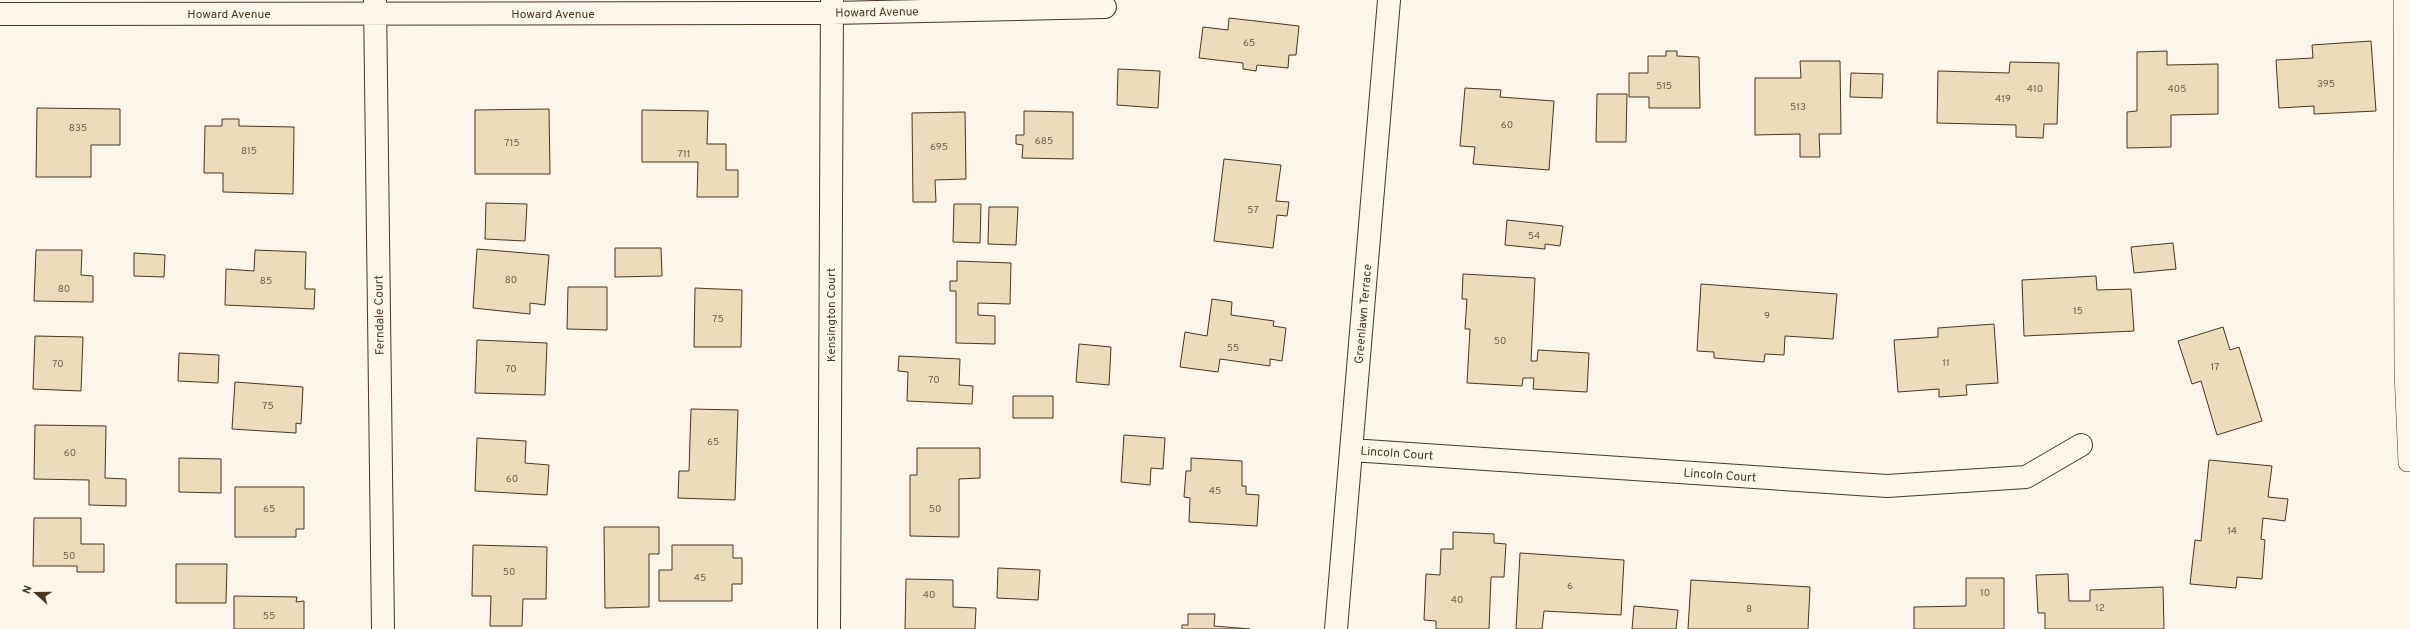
<svg xmlns="http://www.w3.org/2000/svg" width="2410" height="629" font-family="Overpass,sans-serif">
<style>
.building{fill:#ecdcbc;stroke:#4a3520}
.lines{fill:none;stroke-linecap:round;stroke-linejoin:round}
.lane-casing{stroke:#4a3520;stroke-width:18}
.street-casing{stroke:#4a3520;stroke-width:24}
.lane{stroke:#fbf6e9;stroke-width:17}
.street{stroke:#fbf6e9;stroke-width:22}
.labels{text-anchor:middle;stroke-width:3;stroke-linejoin:round;paint-order:stroke}
.number-label{font-size:10px;fill:#725f47}
.street-label{font-size:12px;fill:#4a3520;stroke:#fbf6e9}
</style>
<rect width="100%" height="100%" fill="#fbf6e9"/>
<path class="building" d="M1229,18L1299,26L1296,55H1289L1288,68L1257,65L1256,71L1243,69V63L1199,58L1203,27L1228,30Z
M2371,41L2376,111L2314,114V106L2279,108L2276,60L2313,58L2312,45Z
M1666,51H1677V56L1699,57L1700,108H1649V97H1629V73H1648V56H1666Z
M2167,51V65L2218,64V114L2171,115V147L2127,148V112L2137,111V52Z
M1800,61H1840L1841,134H1819L1820,157H1800V134L1755,135V78H1801Z
M2010,62L2059,63L2057,124H2044L2043,138L2016,137V125L1937,123L1938,71L2009,73Z
M1118,69L1160,71L1158,108L1117,105Z
M1851,73L1883,74L1882,98L1850,97Z
M1465,88L1501,90L1500,97L1554,101L1549,170L1473,164L1475,147L1460,146Z
M1597,94H1627L1626,142H1596Z
M37,108L120,109V145H91V177H36Z
M549,109L550,174H475V110Z
M642,110L708,111L707,144H726V170H738V197H697L698,162H642Z
M1024,111L1073,112V159L1022,158L1023,145L1016,144V135H1024Z
M965,112L966,179L935,180L936,202H913L912,113Z
M222,119H239V126L294,127L293,194L223,192V173H204L205,126H222Z
M1224,159L1281,165L1276,201L1289,202L1287,216L1277,215L1273,248L1214,241Z
M486,203L527,204L525,241L485,239Z
M954,204H981L980,243L953,242Z
M989,207H1018L1016,245L988,244Z
M1507,220L1563,226L1560,246L1545,244V249L1505,245Z
M2173,243L2176,269L2134,273L2131,247Z
M615,248H661L662,276L615,277Z
M477,249L549,255L545,305L530,303V314L473,308Z
M36,250H82L81,275L93,276V302L34,301Z
M255,250L306,252L305,289H315L314,309L225,305L226,269L254,271Z
M134,253L165,255L164,277L134,276Z
M957,261L1011,263L1010,304L978,303V315L995,316V344L956,343V291H950V281H957Z
M1463,274L1535,278L1531,361H1537L1538,350L1589,353L1587,392L1533,389L1534,378H1523L1522,386L1467,383L1470,329H1465L1467,299H1462Z
M2096,276L2097,290L2131,289L2134,331L2024,336L2022,280Z
M1701,284L1837,294L1833,339L1785,336L1784,355L1765,354L1764,362L1714,358V352L1697,351Z
M568,287H607V330L567,329Z
M695,288L742,290L741,347H694Z
M1212,299L1232,302L1231,315L1274,321L1273,326L1286,328L1282,361L1270,359V366L1220,359L1218,372L1180,367L1185,332L1207,336Z
M1994,324L1998,383L1966,385L1967,395L1939,397V389L1898,392L1894,340L1938,337V328Z
M2223,327L2230,350L2239,347L2262,421L2217,435L2201,381L2192,384L2178,341Z
M35,336L83,337L81,391L33,389Z
M477,340L547,343L545,395L475,393Z
M1079,344L1111,347L1109,385L1076,382Z
M179,353L219,355L218,383L178,381Z
M899,356L960,359L959,385L973,386L972,404L907,401L908,372L898,371Z
M235,382L303,387L301,424L296,423V433L232,429Z
M1013,396H1053V418H1013Z
M691,409L738,410L735,500L678,498L679,471H689Z
M35,425L106,426L105,478L126,479V506L89,505V480L34,479Z
M1124,435L1165,438L1163,469L1151,468L1150,485L1121,482Z
M477,438L526,441L525,463L549,465L547,495L475,491Z
M917,448H980V478L959,479V537L910,536V475H917Z
M179,458L221,459V493L179,492Z
M1191,458L1242,461V486H1246V494L1259,495L1257,526L1189,522L1190,498L1184,497L1186,471H1191Z
M2209,460L2272,466L2268,497L2288,499L2285,521L2263,518L2261,539L2265,540L2262,579L2237,577L2236,588L2190,584L2195,540L2201,541Z
M235,487H304V529H296V537H235Z
M34,518H81V544H104V572H77V566H33Z
M604,527H659V554H649V607L605,608Z
M1453,532L1494,534V543L1506,544L1504,577H1491L1489,629H1436V621L1424,620L1426,574L1440,575L1441,549H1453Z
M473,545L547,547L546,599H523L522,626H490L491,596H472Z
M672,545H733V558H742V584H732V601H659V570H672Z
M1520,553L1624,560L1621,615L1544,611L1542,629H1516Z
M176,564H227L226,603H176Z
M998,568L1040,570L1038,600L997,598Z
M2068,574L2069,601H2090V590L2163,587L2164,629H2045V613H2038L2036,575Z
M1966,578H2004V629H1914V607L1966,606Z
M906,579L953,580V607L976,608L975,629H905Z
M1691,580L1810,587L1808,629H1688Z
M234,596L297,597L296,602L304,601V629H234Z
M1634,606L1678,610L1676,629H1632Z
M1188,614H1215L1214,626L1250,629H1182V625H1188Z"/>
<g class="lines">
<defs>
<path id="lane" d="M2402,0L2403,372L2407,463L2410,462"/>
<path id="street" d="M375,0L383,629
M0,14L832,13L1105,7
M1351,450L1887,486L2026,477L2081,445
M829,629L832,0
M1336,629L1389,0"/>
</defs>
<use href="#lane" class="lane-casing"/>
<use href="#street" class="street-casing"/>
<use href="#lane" class="lane"/>
<use href="#street" class="street"/>
</g>
<g class="labels">
<g class="number-label">
<text x="1249" y="46">65</text>
<text x="2326" y="87">395</text>
<text x="1664" y="89">515</text>
<text x="2035" y="92">410</text>
<text x="2177" y="92">405</text>
<text x="2003" y="102">419</text>
<text x="1798" y="110">513</text>
<text x="1507" y="128">60</text>
<text x="78" y="131">835</text>
<text x="1044" y="144">685</text>
<text x="512" y="146">715</text>
<text x="939" y="150">695</text>
<text x="249" y="154">815</text>
<text x="684" y="157">711</text>
<text x="1253" y="213">57</text>
<text x="1534" y="239">54</text>
<text x="511" y="283">80</text>
<text x="266" y="284">85</text>
<text x="64" y="292">80</text>
<text x="2078" y="314">15</text>
<text x="1767" y="319">9</text>
<text x="718" y="322">75</text>
<text x="1500" y="344">50</text>
<text x="1233" y="351">55</text>
<text x="1946" y="366">11</text>
<text x="58" y="367">70</text>
<text x="2215" y="370">17</text>
<text x="511" y="372">70</text>
<text x="934" y="383">70</text>
<text x="268" y="409">75</text>
<text x="713" y="445">65</text>
<text x="70" y="456">60</text>
<text x="512" y="482">60</text>
<text x="1215" y="494">45</text>
<text x="269" y="512">65</text>
<text x="935" y="512">50</text>
<text x="2232" y="534">14</text>
<text x="69" y="559">50</text>
<text x="509" y="575">50</text>
<text x="700" y="581">45</text>
<text x="1570" y="589">6</text>
<text x="1985" y="596">10</text>
<text x="929" y="598">40</text>
<text x="1457" y="603">40</text>
<text x="2100" y="611">12</text>
<text x="1749" y="612">8</text>
<text x="269" y="619">55</text>
</g>
<g class="street-label">
<text transform="translate(877 12) rotate(-1)" y="4">Howard Avenue</text>
<text x="229" y="18">Howard Avenue</text>
<text x="553" y="18">Howard Avenue</text>
<text transform="translate(1363 314) rotate(-85)" y="4">Greenlawn Terrace</text>
<text transform="translate(379 315) rotate(-91)" y="4">Ferndale Court</text>
<text transform="translate(831 315) rotate(-90)" y="4">Kensington Court</text>
<text transform="translate(1397 453) rotate(4)" y="4">Lincoln Court</text>
<text transform="translate(1720 475) rotate(4)" y="4">Lincoln Court</text>
</g>
</g>
<g transform="translate(36 593) rotate(291)" stroke="#fbf6e9" stroke-width="3" paint-order="stroke">
<path d="M0-3L7 15L0 10L-7 15Z" fill="#4a3520"/>
<text y="-6" font-size="11" font-weight="bold" text-anchor="middle" fill="#4a3520">N</text>
</g>
</svg>
